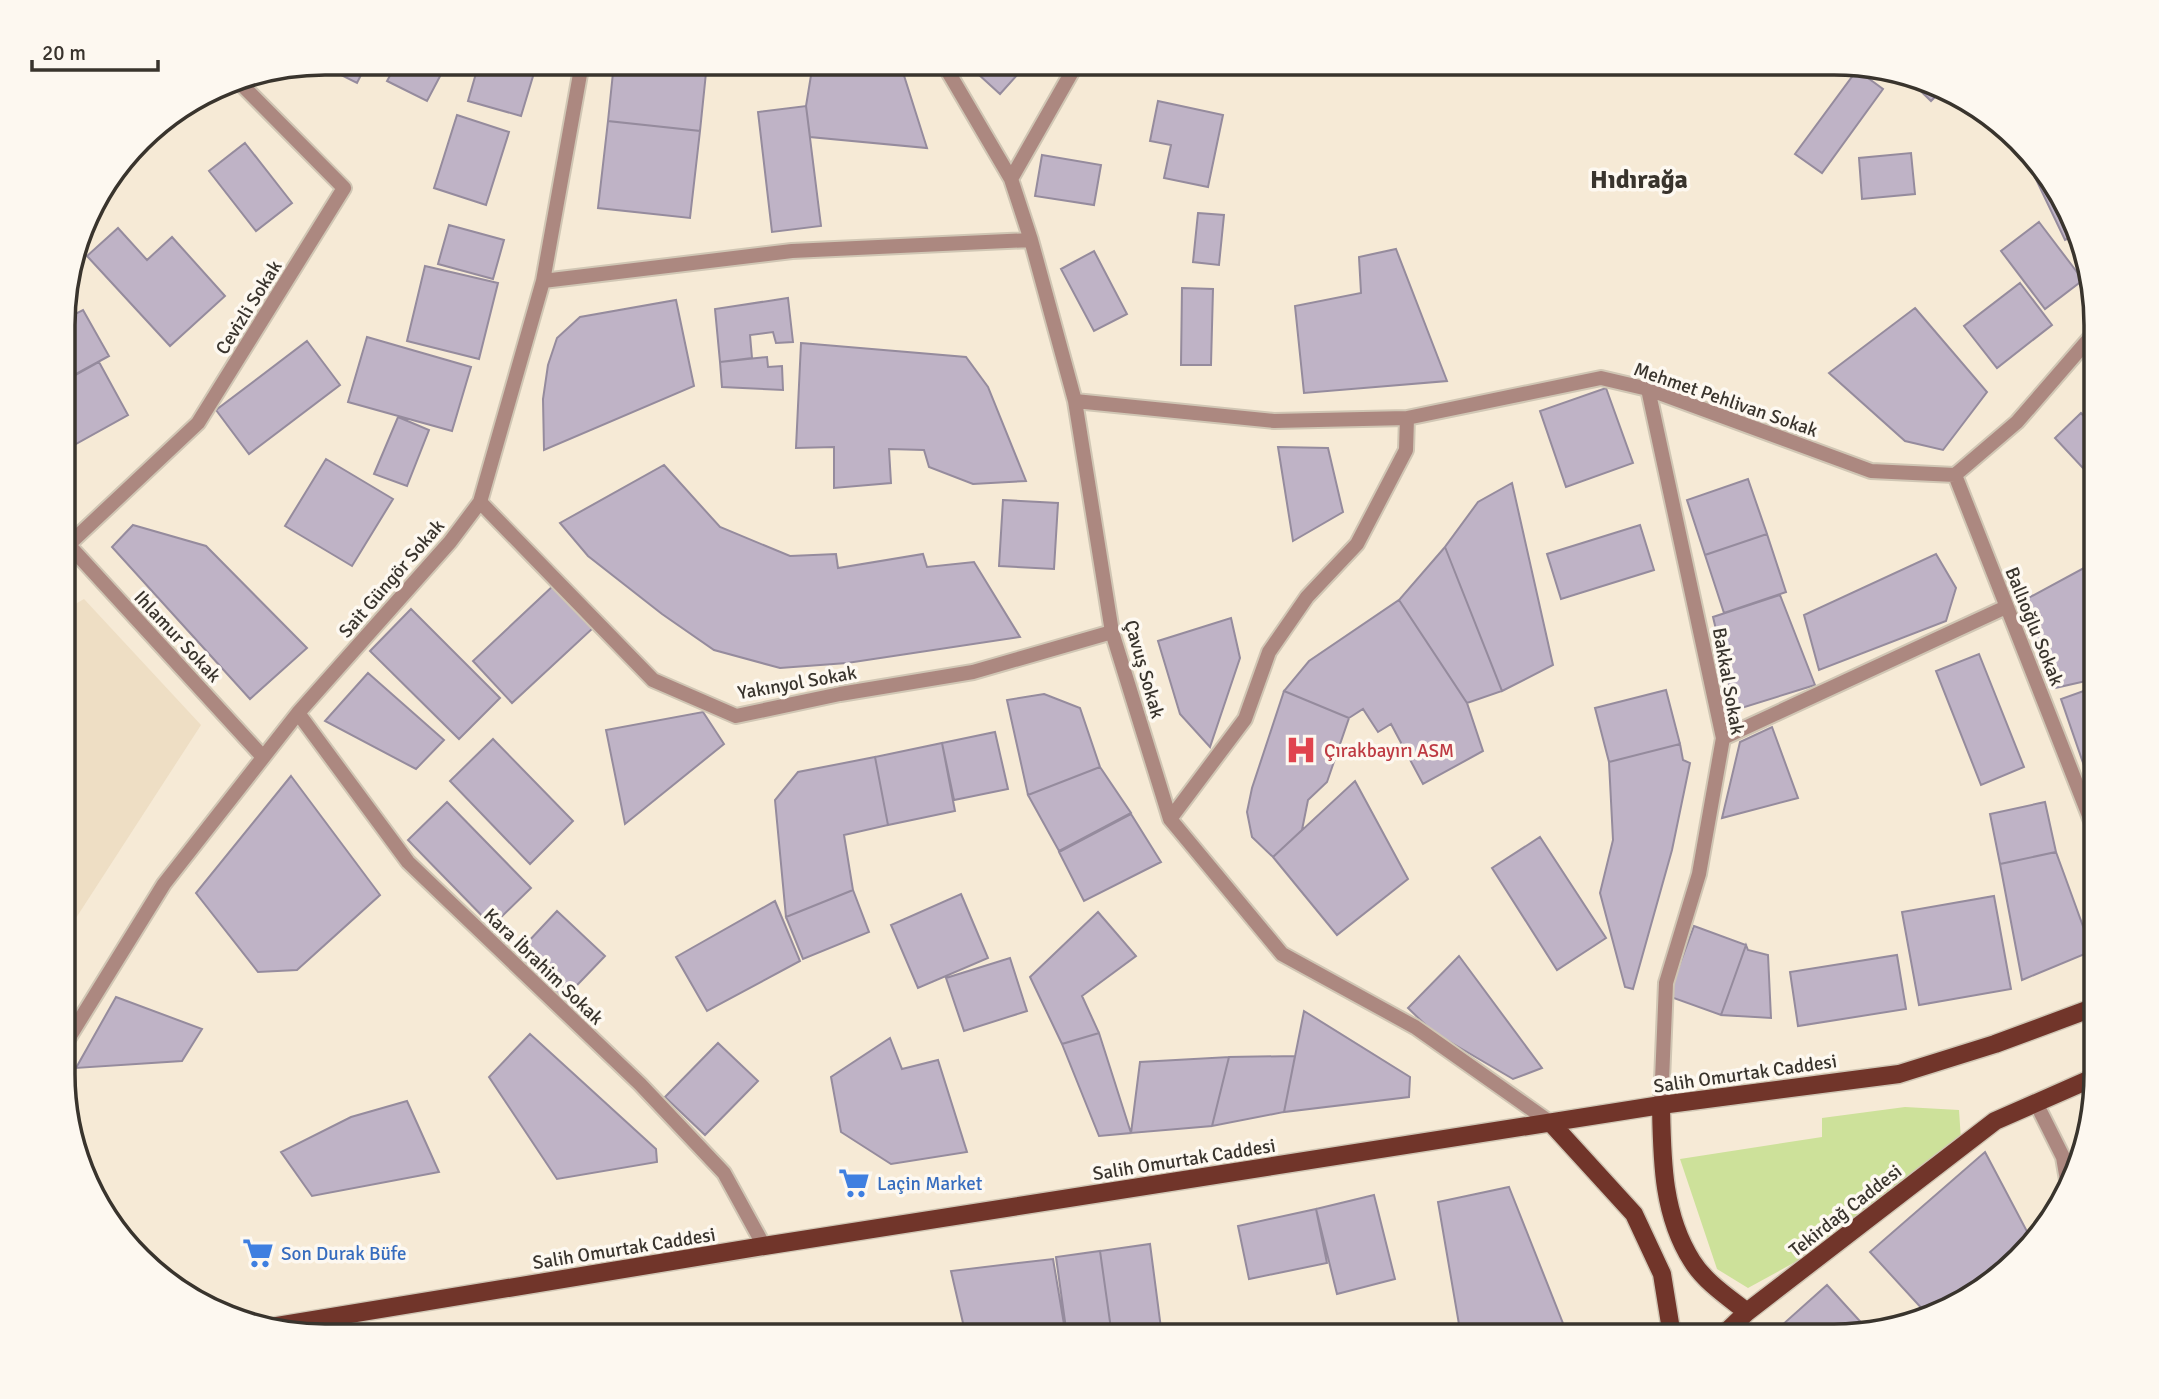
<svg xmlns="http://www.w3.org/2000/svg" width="2159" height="1399" font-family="Signika,sans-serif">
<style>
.built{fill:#eedec4}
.green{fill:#cde19a}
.building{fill:#bfb3c6;stroke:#958b9d;stroke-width:2}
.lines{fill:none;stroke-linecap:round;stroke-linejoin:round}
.minor-casing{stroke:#d0c6b4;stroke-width:18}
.primary-casing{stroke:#d0c6b4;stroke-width:21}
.minor{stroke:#ac8880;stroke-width:14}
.primary{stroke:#71352a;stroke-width:18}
.labels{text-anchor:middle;stroke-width:7;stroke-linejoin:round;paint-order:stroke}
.street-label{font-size:19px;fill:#39342d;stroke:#fdf8f0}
.health-label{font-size:19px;fill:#be3a42;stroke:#fdf8f0;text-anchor:start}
.shop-label{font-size:19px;fill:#366cbe;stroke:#fdf8f0;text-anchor:start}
.district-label{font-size:26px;font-weight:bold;fill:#39342d;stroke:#fdf8f0}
.rim{fill:none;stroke:#39342d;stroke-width:3.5}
</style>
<rect width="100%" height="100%" fill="#f6ead6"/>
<path class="built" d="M84,599L201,725L65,935V610Z"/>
<path class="green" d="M1905,1107L1959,1110L1961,1140L1817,1250L1748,1288L1717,1269L1680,1159L1822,1137V1118Z"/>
<path class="building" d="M367,63L357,83L319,64L325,63Z
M397,63H447L427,101L387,81Z
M479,63H537L521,116L468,101Z
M614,63H707L700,131L608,121Z
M813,63H900L927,148L810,137L806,106Z
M966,63H1028L1000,94Z
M1857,70L1883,89L1822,173L1795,154Z
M1903,74L1918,77L1943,89L1931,101Z
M1158,101L1223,115L1208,187L1164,178L1171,145L1150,141Z
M806,106L821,226L772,232L758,112Z
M457,115L509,132L486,205L434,188Z
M608,121L700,131L690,218L598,208Z
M245,143L292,203L256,231L209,171Z
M1911,153L1915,194L1862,199L1859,158Z
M1042,155L1101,165L1094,205L1035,196Z
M2037,168L2061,194L2074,236L2065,240L2032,171Z
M1198,213L1224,215L1219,265L1193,262Z
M2039,222L2083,280L2045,309L2001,251Z
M449,225L504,240L493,279L438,264Z
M118,228L147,260L172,237L225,296L170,346L87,256Z
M1396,249L1447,381L1304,393L1295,306L1361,293L1359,257Z
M1094,251L1127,314L1094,331L1061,269Z
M425,266L498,283L479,359L407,341Z
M2020,283L2052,325L1997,368L1964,326Z
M1182,288L1213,289L1211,365H1181Z
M788,298L793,342L776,343L773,332L750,335L752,358L720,362L715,309Z
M676,300L694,386L544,450L543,399L548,365L557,338L580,317Z
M1915,308L1987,392L1943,450L1905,441L1829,373Z
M83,310L109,356L65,380V319Z
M367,337L471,367L452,431L348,402Z
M307,341L340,385L249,454L216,410Z
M801,343L966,357L988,387L1026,481L973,484L929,467L924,450L889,449L891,483L834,488V447L796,448Z
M767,357L768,367L782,366L783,390L722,387L720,362Z
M99,362L128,415L65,450V381Z
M1606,388L1633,463L1566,487L1540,411Z
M2081,413L2095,428V481L2055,438Z
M398,417L429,430L407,486L374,474Z
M1278,447L1328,448L1343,512L1293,541Z
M326,459L393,499L352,566L285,526Z
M664,465L720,527L790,556L836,554L838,568L923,554L927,567L974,562L1020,637L847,663L780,668L714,650L662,614L588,556L560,523Z
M1748,479L1767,534L1705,555L1687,500Z
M1512,483L1553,665L1502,691L1445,547L1478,502Z
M1003,500L1058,503L1054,569L999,566Z
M133,525L206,546L307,648L250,699L112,547Z
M1640,525L1654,570L1561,599L1547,554Z
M1767,534L1786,592L1724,613L1705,555Z
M1445,547L1502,691L1467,703L1399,600Z
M1936,554L1956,588L1946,621L1819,670L1804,615Z
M2095,562V679L2055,688L2021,602Z
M554,585L593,628L512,703L473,661Z
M1780,595L1815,685L1735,710L1713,617Z
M1399,600L1467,703L1483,751L1423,784L1391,724L1378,732L1363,709L1349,718L1284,691L1309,661Z
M411,609L500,698L459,739L370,651Z
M1231,618L1240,658L1210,747L1180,714L1158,641Z
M1979,654L2024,767L1981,785L1936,671Z
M368,673L444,740L416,769L325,721Z
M2095,687V784L2091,786L2061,699Z
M1666,690L1680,744L1609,762L1595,708Z
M1284,691L1349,718L1327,782L1308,800L1302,830L1273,857L1252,837L1247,812L1252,788Z
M1044,694L1080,708L1100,767L1028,795L1007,700Z
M703,712L724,744L625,824L606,730Z
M1772,727L1798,798L1722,818L1740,742Z
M995,732L1008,789L954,800L942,743Z
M493,739L573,821L530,864L450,781Z
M942,743L955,811L888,825L875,757Z
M1680,744L1683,760L1690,763L1672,850L1633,989L1625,987L1600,893L1613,840L1609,762Z
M875,757L888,825L844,835L853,890L786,917L775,800L798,772Z
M1100,767L1131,813L1059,851L1028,795Z
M291,776L380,895L297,970L258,972L196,893Z
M1355,781L1408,879L1337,935L1273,857Z
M447,802L531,888L492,926L408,840Z
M2045,802L2056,852L2000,864L1990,814Z
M1131,814L1161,862L1084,901L1059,852Z
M1540,837L1606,938L1557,970L1492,868Z
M2056,852L2092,951L2022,980L2000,864Z
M853,890L869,932L803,959L786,917Z
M961,894L988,958L918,988L891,925Z
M1994,896L2011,989L1919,1005L1902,912Z
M775,901L800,961L707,1011L676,957Z
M557,911L605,956L558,1005L511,960Z
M1098,912L1136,956L1082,996L1099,1033L1062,1044L1030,977Z
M1694,926L1746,945L1721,1015L1668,996Z
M1746,945L1748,950L1768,955L1771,1018L1721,1015Z
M1897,955L1906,1009L1798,1026L1790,972Z
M1459,956L1542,1068L1513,1079L1433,1032L1408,1008Z
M1010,958L1027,1011L964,1031L946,978Z
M116,997L202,1029L182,1061L76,1068Z
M1304,1011L1410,1077L1409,1097L1284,1112Z
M1099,1033L1131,1133L1099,1136L1062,1044Z
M530,1034L656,1149L657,1162L557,1179L489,1077Z
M890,1038L902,1069L938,1060L967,1152L891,1164L841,1132L831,1077Z
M718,1043L758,1081L705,1135L665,1097Z
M1295,1056L1284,1112L1212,1126L1229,1057Z
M1229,1057L1212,1126L1131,1133L1140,1062Z
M407,1101L439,1172L312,1196L281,1152L351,1117Z
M1985,1152L2031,1239L1965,1301L1926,1313L1870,1252Z
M1509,1187L1568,1336H1461L1438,1202Z
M1374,1195L1395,1279L1337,1294L1316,1209Z
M1316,1209L1327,1263L1249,1279L1238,1226Z
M1150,1244L1162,1336H1112L1100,1251Z
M1100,1251L1112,1336H1067L1056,1257Z
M1053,1259L1066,1336H966L951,1271Z
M1827,1285L1868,1330L1851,1335H1771Z
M836,1328L839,1336H795Z"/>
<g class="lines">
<defs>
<path id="minor" d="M943,63L1011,179L1031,240L1075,401L1112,632L1170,819L1282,954L1415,1027L1551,1123
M1011,179L1077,63
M543,281L792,251L1031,240
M1648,389L1723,738L1699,874L1666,983L1661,1105
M1075,401L1274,421L1407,418L1601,378L1648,389L1871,471L1955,475L2017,422L2095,332
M1955,475L2095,831
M480,502L653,680L736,716L840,694L973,672L1112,632
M65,541L263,757
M65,548L198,423L344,188L237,80
M298,713L408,862L640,1084L724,1173L764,1246
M1723,738L2006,607
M1170,819L1245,719L1269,652L1307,597L1357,544L1406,450L1407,418
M65,1044L164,884L298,713L450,542L480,502L543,281L582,63
M2036,1103L2063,1157L2068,1186"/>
<path id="primary" d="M1661,1105C1662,1158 1662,1214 1692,1261C1705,1282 1728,1297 1747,1312
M1551,1123L1634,1214L1662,1274L1672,1336
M271,1327L764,1246L1661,1105L1899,1074L1995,1044L2095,1007
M1722,1336L1747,1312L1995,1121L2095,1077"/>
</defs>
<use href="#minor" class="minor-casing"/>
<use href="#primary" class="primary-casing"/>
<use href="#minor" class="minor"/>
<use href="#primary" class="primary"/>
</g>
<defs>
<symbol id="hospital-bare" viewBox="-9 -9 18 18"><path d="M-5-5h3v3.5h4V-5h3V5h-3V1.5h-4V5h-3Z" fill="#e0444e" stroke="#fdf8f0" stroke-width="2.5" paint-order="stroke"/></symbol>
<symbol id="supermarket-bare" viewBox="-9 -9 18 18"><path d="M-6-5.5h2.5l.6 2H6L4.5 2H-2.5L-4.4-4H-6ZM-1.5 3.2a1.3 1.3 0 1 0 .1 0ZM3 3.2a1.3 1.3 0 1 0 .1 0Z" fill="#3f7fe0" stroke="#fdf8f0" stroke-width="2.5" paint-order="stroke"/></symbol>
</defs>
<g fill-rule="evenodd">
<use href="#hospital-bare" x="1279" y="728" width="44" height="44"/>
<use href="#supermarket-bare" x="832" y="1161" width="44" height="44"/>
<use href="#supermarket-bare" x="236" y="1231" width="44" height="44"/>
</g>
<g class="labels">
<g class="street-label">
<text transform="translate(248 307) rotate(-58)" y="7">Cevizli Sokak</text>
<text transform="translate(1726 399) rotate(19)" y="7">Mehmet Pehlivan Sokak</text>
<text transform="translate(391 578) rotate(-49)" y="7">Sait Güngör Sokak</text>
<text transform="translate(2035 626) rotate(68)" y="7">Ballıoğlu Sokak</text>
<text transform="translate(178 636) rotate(47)" y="7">Ihlamur Sokak</text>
<text transform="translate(1145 669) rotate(74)" y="7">Çavuş Sokak</text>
<text transform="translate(1729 681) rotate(80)" y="7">Bakkal Sokak</text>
<text transform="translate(797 682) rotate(-10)" y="7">Yakınyol Sokak</text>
<text transform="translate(544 966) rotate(44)" y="7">Kara İbrahim Sokak</text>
<text transform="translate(1745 1073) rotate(-8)" y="7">Salih Omurtak Caddesi</text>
<text transform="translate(1184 1159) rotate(-9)" y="7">Salih Omurtak Caddesi</text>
<text transform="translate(1845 1210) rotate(-38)" y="7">Tekirdağ Caddesi</text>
<text transform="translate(624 1248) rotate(-9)" y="7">Salih Omurtak Caddesi</text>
</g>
<g class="health-label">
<text x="1324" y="757">Çırakbayırı ASM</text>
</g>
<g class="shop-label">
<text x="877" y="1190">Laçin Market</text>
<text x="281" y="1260">Son Durak Büfe</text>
</g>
<g class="district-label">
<text x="1639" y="188">Hıdırağa</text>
</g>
</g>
<path d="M0 0H2159V1399H0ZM325 75H1834A250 250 0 0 1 2084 325V1074A250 250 0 0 1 1834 1324H325A250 250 0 0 1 75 1074V325A250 250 0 0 1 325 75Z" fill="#fdf8f0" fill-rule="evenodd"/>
<path class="rim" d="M325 75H1834A250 250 0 0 1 2084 325V1074A250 250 0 0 1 1834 1324H325A250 250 0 0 1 75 1074V325A250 250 0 0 1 325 75Z"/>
<path d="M32 60v10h126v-10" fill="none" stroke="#39342d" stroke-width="3.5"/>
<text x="42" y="60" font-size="21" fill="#39342d" stroke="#fdf8f0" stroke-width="5" paint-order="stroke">20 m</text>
</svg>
